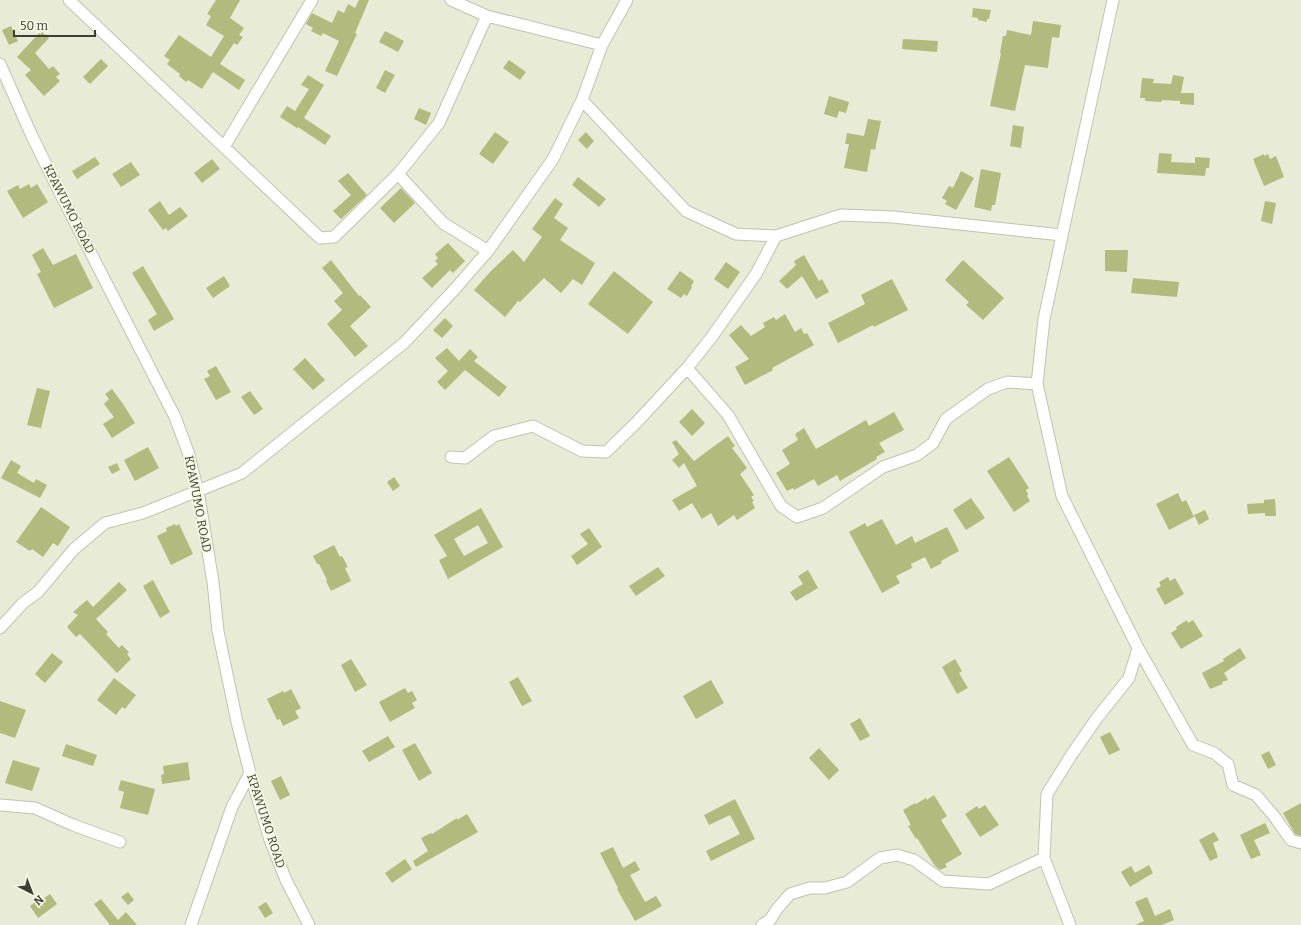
<svg xmlns="http://www.w3.org/2000/svg" width="1301" height="925" font-family="Bitter,serif">
<style>
.building{fill:#b2ba7e;fill-rule:evenodd}
.lines{fill:none;stroke-linecap:round;stroke-linejoin:round}
.street-casing{stroke:#c0c3af;stroke-width:13}
.street{stroke:#fff;stroke-width:11}
.labels{text-anchor:middle;stroke-width:3.5;stroke-linejoin:round;paint-order:stroke}
.street-label{font-size:12px;fill:#3c3d34;stroke:#f5f9e3}
</style>
<rect width="100%" height="100%" fill="#e8ebd6"/>
<path class="building" d="M216,0H240L230,18L244,28L239,35L243,37L237,45L234,43L220,64L245,80L239,90L213,72L202,89L188,80L186,82L179,76L180,74L167,64L170,60L164,56L179,35L211,57L224,36L206,25L211,16L207,14Z
M359,0H369L355,33L357,34L337,76L325,71L339,41L323,33L321,36L311,31L313,28L306,24L312,13L332,23L338,10L344,13L348,4L355,8Z
M973,8L991,10L989,19H987V22L978,20V18L972,17Z
M1033,21L1061,25L1059,38L1052,37L1048,68L1025,65L1015,111L990,106L1001,53H1000L1003,36H1006L1007,30L1031,35Z
M11,26L18,41L9,45L2,30Z
M41,31L49,38L35,53L49,69L53,66L60,74L56,77L60,81L44,96L25,75L31,70L17,57Z
M385,31L404,41L398,52L379,42Z
M903,39L938,41L937,52L902,49Z
M101,59L108,66L90,84L83,77Z
M509,60L526,72L520,80L503,68Z
M385,70L395,75L385,93L376,88Z
M308,75L324,85L304,118L331,136L325,145L298,127L297,128L280,117L287,106L295,111L309,89L301,85Z
M1173,75L1184,77L1181,93H1194V105L1180,104V101L1162,100L1161,102L1145,101V98H1140L1142,78L1154,79L1153,83L1171,84Z
M829,96L849,102L846,113L839,111L837,118L824,114Z
M419,108L431,113L426,125L414,119Z
M868,119L881,121L875,150L871,149L867,172L844,168L849,144H845L847,133L864,136Z
M1013,125L1024,127L1021,148L1010,146Z
M495,132L509,142L493,164L479,154Z
M586,132L594,141L587,149L578,140Z
M1159,153L1172,154L1171,162L1195,163V157L1210,158L1209,168H1206L1205,176L1157,173Z
M1264,154V156L1268,154L1270,159L1276,156L1284,177L1264,186L1253,159Z
M95,157L100,164L77,179L72,171Z
M212,159L220,169L202,183L194,173Z
M131,162L140,175L121,187L112,174Z
M981,169L1001,173L995,205H992L991,211L974,207Z
M961,171L974,178L956,210L945,204L947,201L942,198L949,186L953,188Z
M348,173L367,195L341,219L333,211L351,195L338,181Z
M578,177L606,199L599,207L572,185Z
M29,184L31,188L37,184L48,202L23,218L7,191L18,185L20,189Z
M401,188L415,203L394,223L380,208Z
M555,198L563,204L554,218L568,228L560,240L595,263L582,285L573,279L561,293L544,278L520,302L518,301L505,317L474,290L490,272L513,250L524,262L542,237L532,229Z
M160,201L169,215L180,207L188,216L168,231L166,228L163,230L148,210Z
M1265,201L1276,203L1272,224L1261,221Z
M448,243L465,261L453,273L450,270L432,288L422,278L438,264L435,261L438,258L435,254Z
M43,248L53,265L76,254L93,288L54,308L37,274L41,272L32,255Z
M1105,250H1128L1127,272L1105,271Z
M804,255L819,281L822,279L829,292L816,299L802,276L787,289L779,281L796,265L794,261Z
M331,260L359,296L360,295L371,307L350,326L368,346L355,357L327,324L342,310L334,301L343,293L322,268Z
M963,260L1004,298L983,320L966,305L969,302L945,280Z
M726,262L740,272L728,289L714,279Z
M143,266L174,319L154,331L148,320L157,314L132,273Z
M614,271L653,302L628,334L588,304Z
M680,271L694,281L691,286L692,287L687,296L684,294L681,298L667,289Z
M224,276L230,286L213,298L206,288Z
M1133,278L1179,282L1177,297L1131,293Z
M892,279L908,310L874,327L873,325L838,343L828,323L865,304L861,295Z
M785,314L795,332L801,328L804,334L807,333L814,345L772,368L773,370L745,385L735,367L749,359L729,335L741,325L751,336L765,327L763,323L774,317L776,320Z
M445,318L453,326L442,338L433,330Z
M447,348L459,361L470,349L478,357L474,361L507,387L499,397L465,370L445,390L437,382L448,371L435,358Z
M305,358L325,380L313,390L293,369Z
M216,366L231,392L216,400L204,379L210,376L207,371Z
M37,388L50,391L41,428L27,425Z
M112,389L123,404L135,423L112,438L103,424L114,417L104,404L109,399L105,394Z
M250,391L263,409L254,415L241,397Z
M692,409L705,423L692,436L679,422Z
M894,412L904,430L879,443L885,452L876,457L877,459L840,481L837,475L818,486L814,479L794,490L793,488L787,491L776,473L790,464L782,450L798,440L795,434L804,428L816,449L866,420L869,426Z
M728,436L735,446L732,448L747,468L740,474L754,495L751,497L754,501L752,502L755,508L737,520L734,515L718,526L711,513L702,519L692,503L679,511L672,500L697,486L684,463L679,468L672,460L679,454L672,442L676,440L694,461Z
M148,447L159,468L135,481L124,460Z
M1009,457L1029,488L1026,490L1028,494L1027,496L1030,501L1014,512L987,471Z
M11,460L21,466L17,473L34,483L36,479L47,485L40,498L1,478Z
M117,463L120,470L112,474L108,467Z
M394,477L400,486L393,491L387,482Z
M1178,493L1182,502L1186,500L1194,517L1169,530L1156,504Z
M971,498L985,518L966,530L953,510Z
M1275,499L1276,516H1265V513L1248,514L1247,504L1264,503V500Z
M41,507L70,527L58,546L53,543L43,557L32,549L30,551L16,542Z
M481,508L503,547L448,579L439,560L447,556L434,535ZM478,525L488,543L464,556L454,539Z
M1205,510L1209,519L1199,525L1194,515Z
M882,519L896,545L912,536L915,543L947,527L959,551L941,561L942,563L931,569L925,557L911,564L912,568L896,576L900,583L882,593L849,532L865,523L867,527Z
M175,524L176,526L179,524L193,554L171,565L157,536L167,531L166,528Z
M589,528L602,547L577,565L571,556L588,544L580,534Z
M334,545L340,557L342,556L348,567L345,568L351,581L331,591L326,581L327,580L319,564H317L313,556Z
M658,567L665,576L636,596L629,586Z
M808,570L818,588L796,601L790,592L803,584L798,576Z
M1168,577L1170,581L1175,578L1184,594L1165,605L1156,589L1161,586L1159,582Z
M153,580L170,612L160,618L143,586Z
M119,582L127,590L96,619L108,632L106,634L119,648L122,645L129,652L127,654L131,659L117,673L80,634L76,637L67,627L78,615L73,612L87,600L93,607Z
M1187,620L1188,623L1193,620L1203,636L1181,649L1171,633L1177,629L1176,627Z
M1240,648L1246,658L1224,673L1228,680L1222,682L1223,684L1210,689L1202,673L1224,661L1223,659Z
M52,653L63,662L45,683L35,674Z
M351,659L367,685L355,692L341,665Z
M955,659L962,671L959,673L968,688L957,694L942,667Z
M518,677L532,701L522,706L509,682Z
M114,678L136,695L125,709L122,707L116,715L97,700Z
M711,680L724,703L696,719L683,696Z
M405,688L408,693L412,691L417,700L412,703L415,708L390,722L379,702Z
M291,689L301,708L295,711L299,718L283,726L280,719L277,720L267,699L283,691L284,693Z
M0,701L26,710L15,738L0,733Z
M860,718L870,736L860,741L850,724Z
M1110,732L1120,750L1109,755L1100,737Z
M388,736L395,747L369,762L362,751Z
M415,743L432,773L419,781L402,750Z
M66,744L97,755L93,766L62,756Z
M819,748L839,770L829,780L809,758Z
M1269,751L1276,765L1268,769L1261,755Z
M13,760L40,768L32,791L5,783Z
M188,762L190,780L162,784L161,775L164,774L163,766Z
M281,776L290,795L280,800L271,781Z
M121,780L155,789L148,815L120,808L124,792L118,790Z
M934,795L947,816L941,820L962,854L945,864L947,867L940,870L935,866L917,838L916,839L908,826L911,825L903,810L915,803L916,804L926,798L927,800Z
M735,799L755,839L711,861L706,851L740,834L730,815L709,825L704,815Z
M1301,803V836L1295,834L1283,813Z
M985,805L999,825L980,837L965,814L977,806L979,809Z
M467,814L478,832L416,867L413,861L428,851L421,838L431,833L432,834L457,818V820Z
M1265,823L1270,833L1254,840L1261,855L1251,859L1240,835Z
M1214,832L1219,840L1213,843L1218,857L1210,861L1199,840Z
M613,847L623,868L635,861L640,870L630,875L645,902L656,896L662,906L635,921L617,889L618,888L600,853Z
M405,859L412,869L392,883L385,873Z
M1149,865L1153,873L1130,887L1121,872L1131,866L1135,873Z
M128,892L134,900L128,905L121,897Z
M50,894L57,904L38,918L30,906L42,897L43,899Z
M1147,897L1155,916L1170,909L1174,920L1162,925H1135L1144,921L1135,902Z
M101,899L118,920L126,912L137,925H110L94,904Z
M266,902L273,913L265,918L258,907Z"/>
<g class="lines">
<defs>
<path id="street" d="M69,0L320,238L334,237L398,174L439,123L487,16
M451,0L487,16L602,45
M1113,0L1044,319L1037,384L1062,496L1138,648L1193,745L1214,753L1228,764L1233,785L1256,795L1274,816L1291,840L1301,843
M0,64L31,134L58,189L175,417L188,452L198,491L213,582L218,631L237,722L250,773L270,840L286,880L309,925
M582,100L686,211L736,234L776,236L841,215L893,217L1062,235
M224,147L312,0
M398,174L443,223L488,251
M687,368L728,415L781,506L797,517L823,508L883,467L917,455L933,443L946,419L988,389L1007,382L1037,384
M451,457L465,458L494,436L533,426L582,451L606,452L636,423L687,368L711,338L756,274L776,236
M0,628L23,603L38,592L74,549L105,523L143,513L242,473L404,343L454,290L488,251L553,159L582,100L602,45L627,0
M0,805L35,808L73,825L120,842
M191,925L232,807L250,773
M762,925L770,920L777,909L790,894L810,888H825L847,882L880,858L897,855L914,860L943,881L989,884L1044,858
M1070,925L1044,858L1047,794L1072,754L1097,718L1129,678L1138,648"/>
</defs>
<use href="#street" class="street-casing"/>
<use href="#street" class="street"/>
</g>
<g class="labels">
<g class="street-label">
<text transform="translate(69 209) rotate(63)" y="4">KPAWUMO ROAD</text>
<text transform="translate(198 504) rotate(79)" y="4">KPAWUMO ROAD</text>
<text transform="translate(266 821) rotate(72)" y="4">KPAWUMO ROAD</text>
</g>
</g>
<g transform="translate(32 893) rotate(138)" stroke="#f5f9e3" stroke-width="3" paint-order="stroke">
<path d="M0-3L7 15L0 10L-7 15Z" fill="#3c3d34"/>
<text y="-6" font-size="11" font-weight="bold" text-anchor="middle" fill="#3c3d34">N</text>
</g>
<path d="M14 30v6h81v-6" fill="none" stroke="#3c3d34" stroke-width="2"/>
<text x="20" y="30" font-size="12" fill="#3c3d34" stroke="#f5f9e3" stroke-width="3" paint-order="stroke">50 m</text>
</svg>
